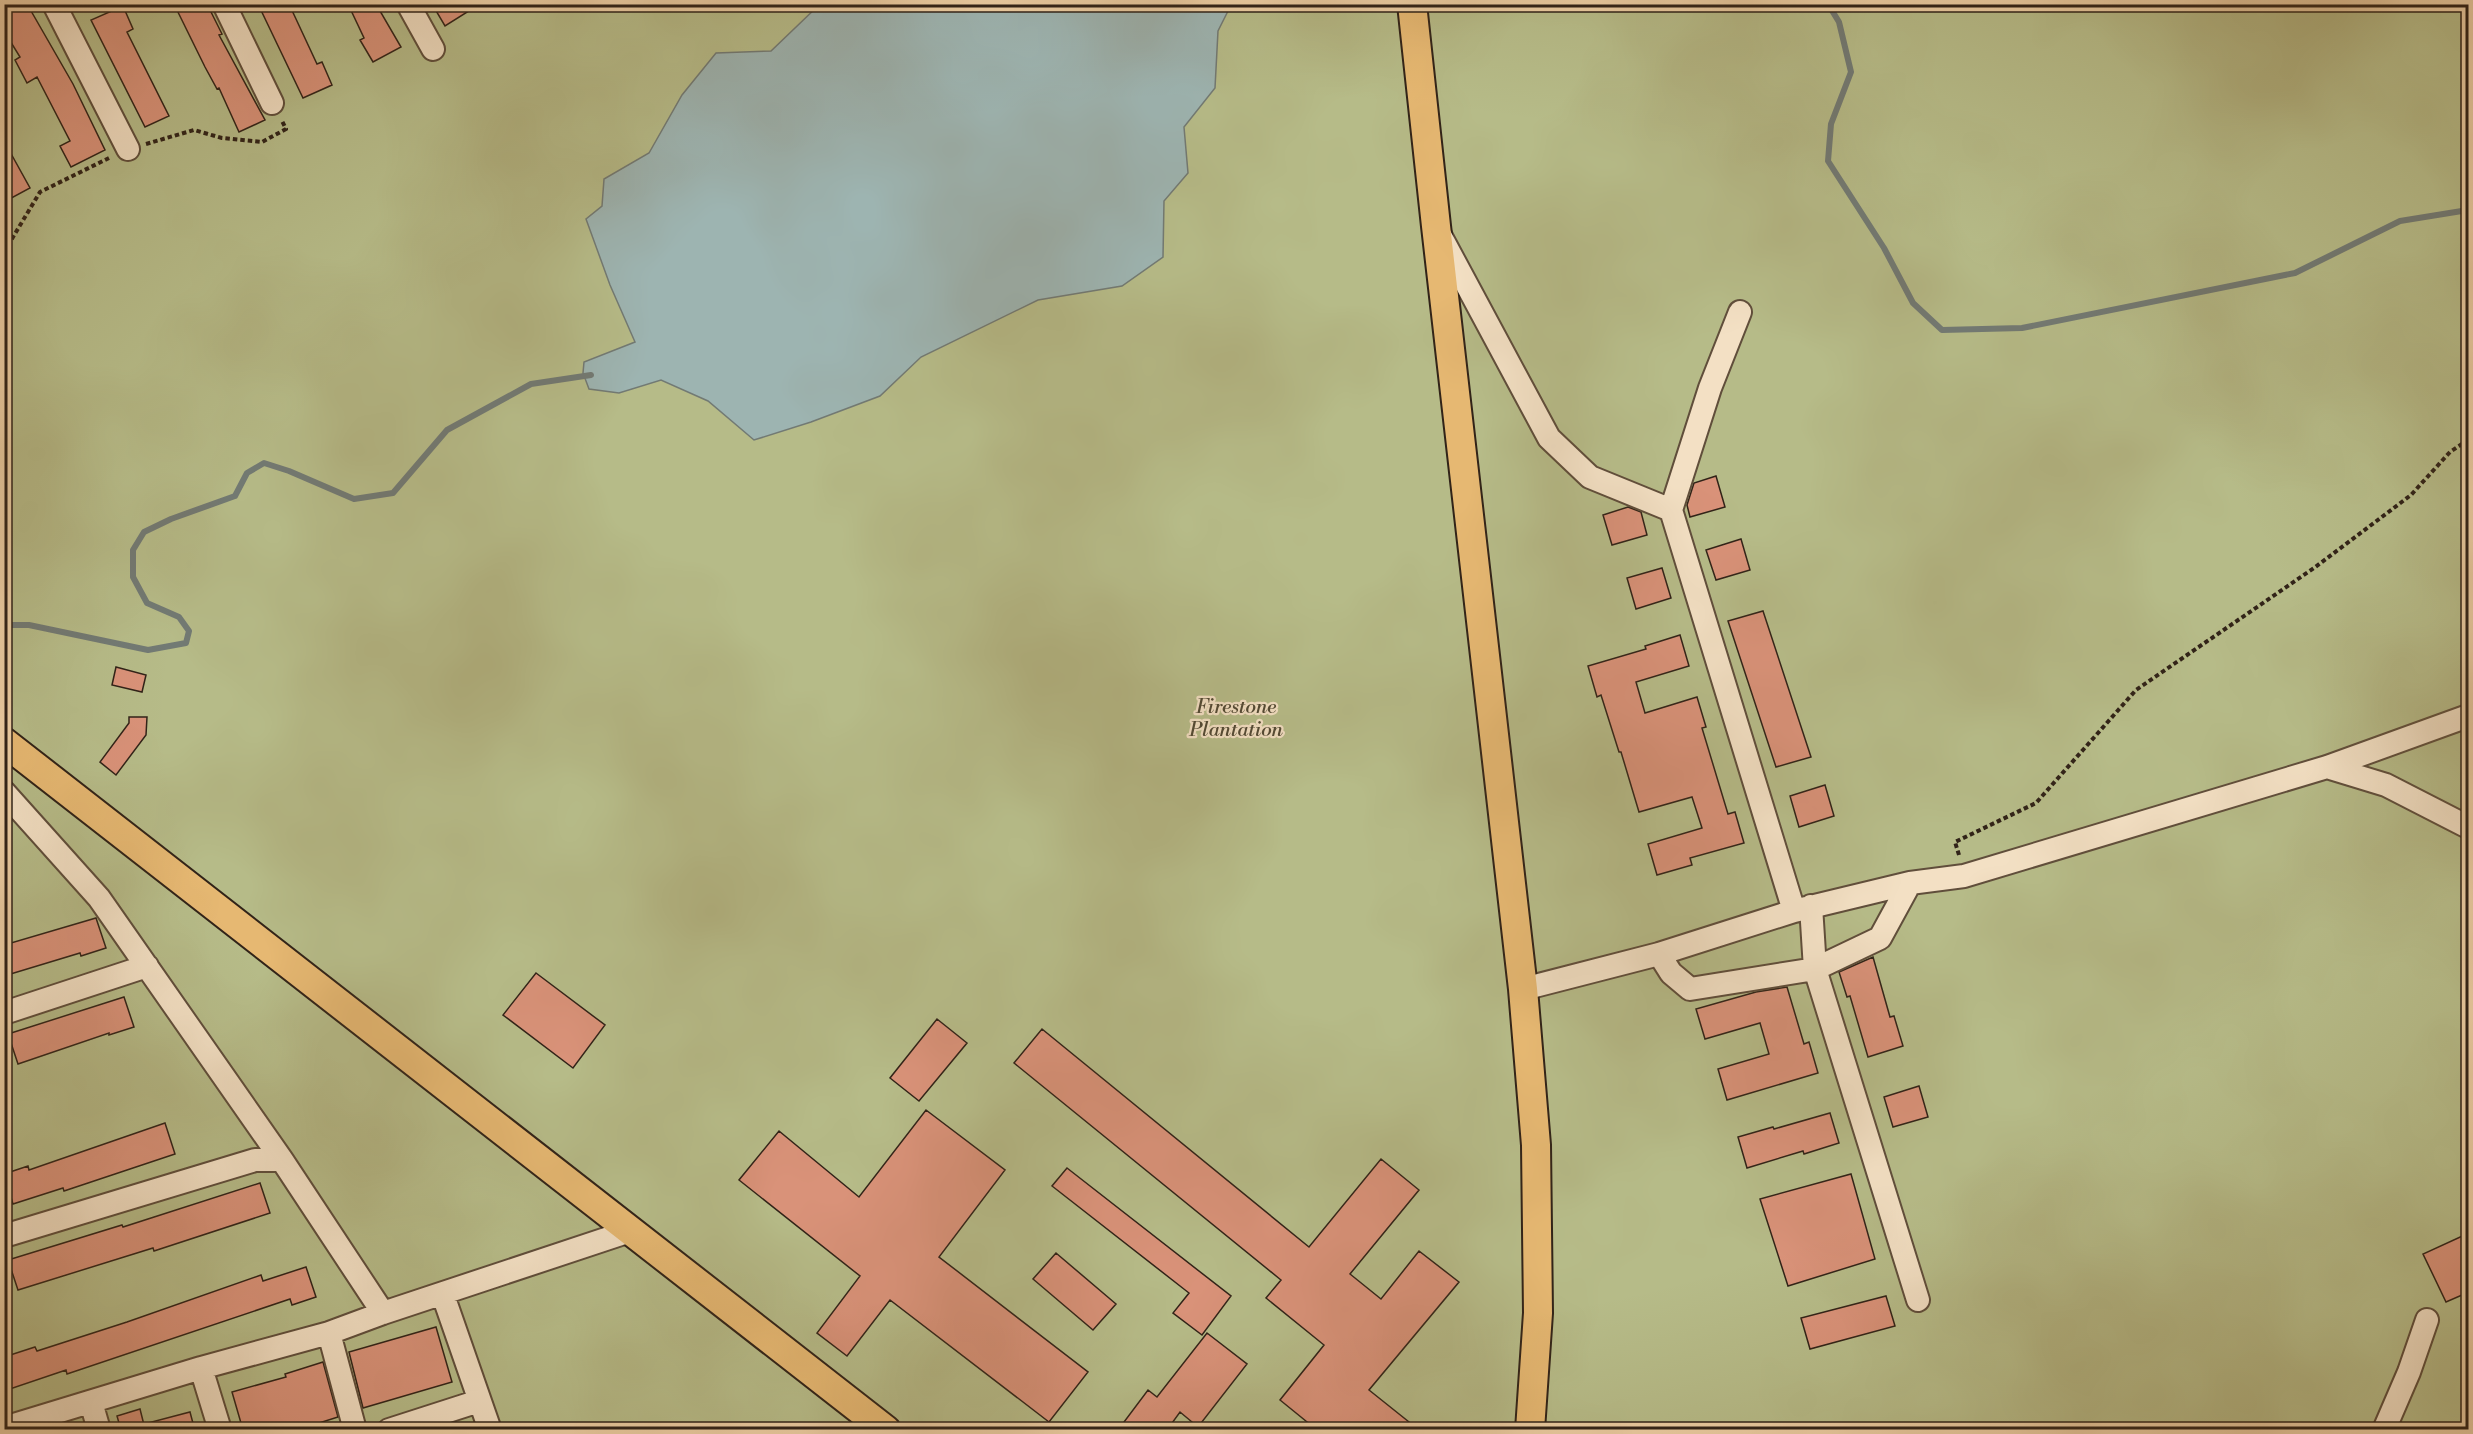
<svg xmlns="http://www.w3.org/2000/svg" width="2473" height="1434" font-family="'Libre Bodoni',serif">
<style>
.green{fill:#b6bb88;stroke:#746f50;stroke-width:1.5}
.water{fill:#9db4b1;stroke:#727a74;stroke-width:1.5}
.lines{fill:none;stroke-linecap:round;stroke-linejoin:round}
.stream{stroke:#727a74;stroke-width:6}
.building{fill:#d99279;stroke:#312318;stroke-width:1.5}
.minor-casing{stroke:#604e3b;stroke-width:26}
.major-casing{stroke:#312318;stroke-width:32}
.path{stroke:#312318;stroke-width:4;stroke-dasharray:4.5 3;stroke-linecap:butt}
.minor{stroke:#f3e0c4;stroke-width:22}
.major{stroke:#e6b872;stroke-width:28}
.labels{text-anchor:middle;stroke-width:4.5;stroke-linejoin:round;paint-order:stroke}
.park-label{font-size:20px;font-style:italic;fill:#524934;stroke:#f3e0c4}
</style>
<rect width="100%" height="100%" fill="#edcfa5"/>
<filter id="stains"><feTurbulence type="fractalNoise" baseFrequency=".00333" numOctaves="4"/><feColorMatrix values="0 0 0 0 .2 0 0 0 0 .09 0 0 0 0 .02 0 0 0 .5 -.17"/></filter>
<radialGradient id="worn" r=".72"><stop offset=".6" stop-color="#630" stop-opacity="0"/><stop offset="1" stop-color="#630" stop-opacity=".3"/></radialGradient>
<path class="green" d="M5,5H2468V1429H5Z"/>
<path class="water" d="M819,5H1231L1218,31L1215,88L1184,127L1188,173L1164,201L1163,257L1122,286L1038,300L921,357L880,396L811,422L754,440L708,401L661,380L619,393L589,389L583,373L584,362L635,342L610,285L586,219L602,206L604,179L649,153L682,95L716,53L771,51Z"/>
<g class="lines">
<path class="stream" d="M1828,4L1839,22L1851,72L1831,124L1828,161L1884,248L1913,303L1942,330L2022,328L2295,273L2400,221L2468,210
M4,625H29L148,650L186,643L189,631L179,617L147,603L133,577V550L144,532L171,519L235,496L247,473L264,463L289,471L354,499L393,493L447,430L531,384L591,375"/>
</g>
<path class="building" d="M18,4H27L73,84L105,150L71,167L60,146L70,141L37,77L27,83L15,60L20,57L4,31V13Z
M174,4H207L222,34L219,35L265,120L239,132L219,88L217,89L205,67Z
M258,4H289L317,64L322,62L332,85L303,98Z
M348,4H376L401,47L373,62L360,40L364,38Z
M432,4H480L445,26Z
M123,6L133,29L127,32L169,116L145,127L91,20Z
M4,141L30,188L4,202Z
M1716,476L1725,507L1690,517L1687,505L1694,483Z
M1628,507L1641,512L1647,535L1612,545L1603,515Z
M1741,539L1750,570L1716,580L1706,550Z
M1662,568L1671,598L1636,609L1627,578Z
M1763,611L1811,757L1776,767L1728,621Z
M1680,635L1689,666L1636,682L1645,713L1697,697L1706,727L1702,728L1728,814L1735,812L1744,843L1690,858L1692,865L1657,875L1648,844L1702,828L1692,797L1639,812L1621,752H1619L1601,695L1597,697L1588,666L1646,649L1645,646Z
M116,667L146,675L142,692L112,685Z
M129,717H147L146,735L116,775L100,762L129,723Z
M1825,785L1834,816L1799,827L1790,796Z
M96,918L106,948L81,956L80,953L4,976V945Z
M1873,957L1890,1017L1894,1016L1903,1046L1868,1057L1850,996L1847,997L1839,972Z
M536,973L605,1025L573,1068L503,1015Z
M1787,987L1804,1044L1809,1042L1818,1073L1727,1100L1718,1069L1769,1054L1760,1023L1705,1039L1696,1009L1756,992Z
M124,997L134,1027L109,1035V1033L18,1064L8,1034Z
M937,1019L967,1043L919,1101L890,1078Z
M1042,1029L1309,1247L1381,1159L1419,1190L1350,1274L1381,1299L1419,1251L1459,1282L1369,1390L1419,1430H1317L1280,1400L1324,1345L1266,1298L1281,1280L1014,1063Z
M1919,1086L1928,1117L1893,1127L1884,1097Z
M926,1110L1005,1170L939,1257L1088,1372L1049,1422L890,1300L847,1356L817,1333L860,1276L739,1180L779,1131L859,1197Z
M1830,1113L1839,1143L1804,1154L1803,1151L1747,1168L1738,1137L1773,1127L1774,1129Z
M165,1123L175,1154L64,1191L63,1188L13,1204L4,1174L28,1166L29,1170Z
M1067,1168L1231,1296L1202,1335L1173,1313L1189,1293L1052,1186Z
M1851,1174L1875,1259L1788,1286L1760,1199Z
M260,1183L270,1213L154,1251L153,1248L18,1290L8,1260L122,1225L123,1227Z
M2469,1233V1292L2446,1302L2423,1254Z
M1056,1253L1116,1304L1093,1330L1033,1279Z
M306,1267L316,1297L292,1305L290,1299L67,1374L66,1370L4,1391V1357L35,1347L37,1351L127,1322L261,1275L263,1281Z
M1886,1296L1895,1326L1810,1349L1801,1318Z
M436,1327L452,1382L363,1408L349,1352Z
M1207,1333L1247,1364L1198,1427L1180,1412L1167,1430H1118L1148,1390L1157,1397Z
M323,1362L338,1417L297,1430H243L232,1392L286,1377L285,1374Z
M140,1409L144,1425L121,1430L117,1416Z
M190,1412L194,1427L185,1430H145L144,1424Z"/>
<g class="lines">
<defs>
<path id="minor" d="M54,4L128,149
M224,4L272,103
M408,4L433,49
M1440,235L1549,438L1590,477L1671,510L1794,911
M1671,510L1710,388L1740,312
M2327,767L2386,785L2468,827
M4,792L99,898L282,1160L383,1313
M1811,906L1815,969L1918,1300
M1659,954L1671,973L1690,989L1815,969L1880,938L1910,883
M1523,989L1659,954L1794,911L1910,883L1964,876L2327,767L2468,716
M4,1013L147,966
M4,1236L255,1160H282
M443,1295L490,1430
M329,1333L355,1430
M201,1368L220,1430
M91,1402L99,1430
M4,1428L201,1368L329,1333L383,1313L633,1230
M389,1430L479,1401
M2384,1430L2409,1372L2427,1320"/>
<path id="major" d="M1412,4L1436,226L1523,989L1536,1145L1538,1313L1530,1430
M4,742L886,1430"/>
</defs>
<use href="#minor" class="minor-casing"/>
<use href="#major" class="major-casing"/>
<path class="path" d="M146,144L194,130L222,138L262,142L286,129L282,121
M4,252L40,192L109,158
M1959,855L1955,842L2036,803L2136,690L2314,568L2411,495L2450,452L2468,440"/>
<use href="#minor" class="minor"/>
<use href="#major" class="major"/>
</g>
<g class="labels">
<g class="park-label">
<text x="1236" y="713">Firestone<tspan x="1236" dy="23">Plantation</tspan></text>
</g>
</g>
<rect width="2473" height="1434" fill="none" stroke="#edcfa5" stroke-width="24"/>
<rect x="6" y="6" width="2461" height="1422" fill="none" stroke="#312318" stroke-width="3"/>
<rect x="12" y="12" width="2449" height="1410" fill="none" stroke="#312318" stroke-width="1.5"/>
<rect width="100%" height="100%" filter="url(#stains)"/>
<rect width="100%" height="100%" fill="url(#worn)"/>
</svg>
